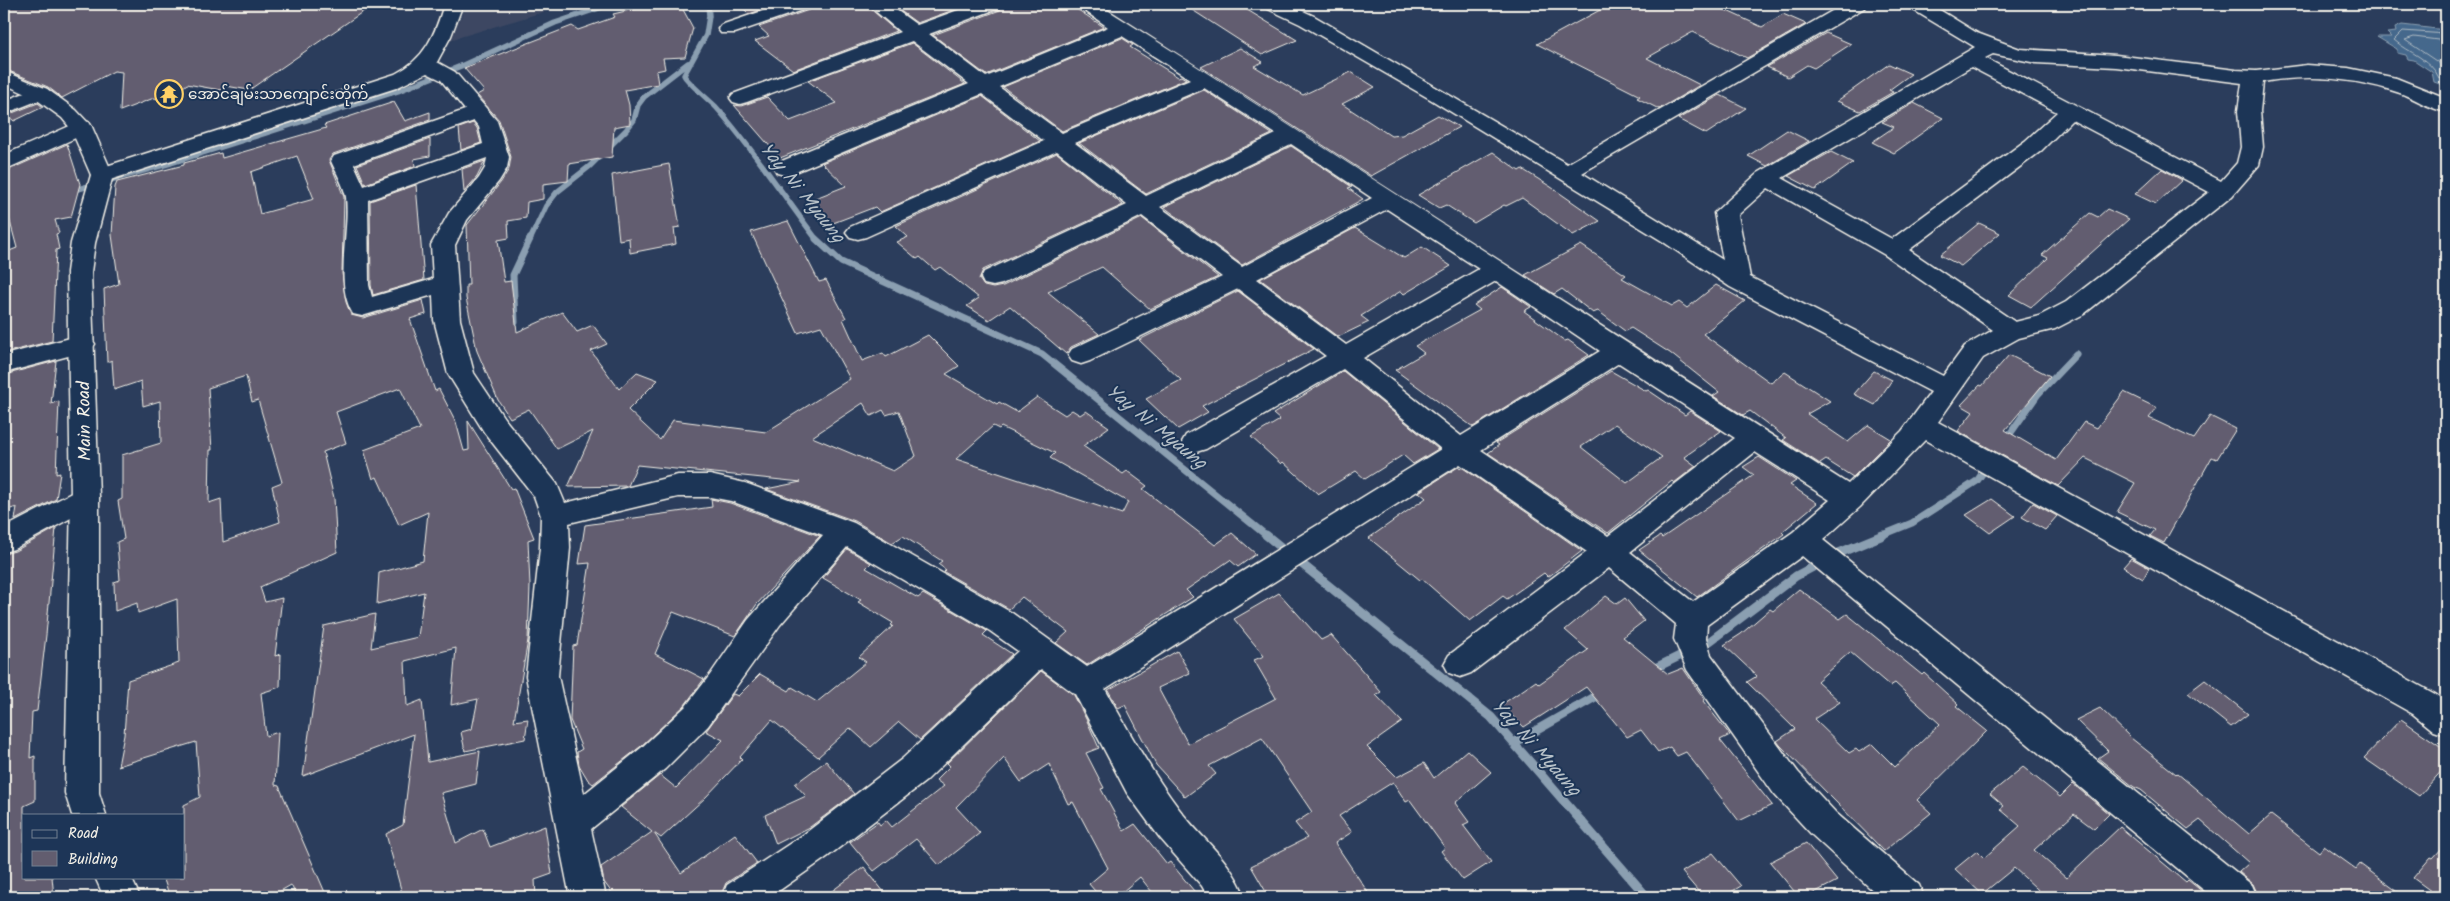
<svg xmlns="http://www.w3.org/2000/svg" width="2450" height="901" font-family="Kalam,'Noto Sans Myanmar',sans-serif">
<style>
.built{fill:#3c4762}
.water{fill:#45688c;stroke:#8b9fb1}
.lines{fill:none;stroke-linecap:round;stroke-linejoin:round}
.shore{stroke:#aebac3;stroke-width:1}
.stream-far2{stroke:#8b9fb1;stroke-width:5.5}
.stream-far1{stroke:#8b9fb1;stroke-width:7}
.stream{stroke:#8b9fb1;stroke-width:9}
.building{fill:#625d6f;stroke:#f4f1e8;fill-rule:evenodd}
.minor-casing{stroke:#f4f1e8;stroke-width:3}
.major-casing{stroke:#f4f1e8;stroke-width:3}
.minor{fill:#1d3557;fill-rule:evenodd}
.major{fill:#1d3557;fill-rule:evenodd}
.labels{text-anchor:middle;stroke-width:4;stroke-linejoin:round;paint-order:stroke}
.far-poi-label{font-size:15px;fill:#f4f1e8;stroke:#1d3557;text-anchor:start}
.street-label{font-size:18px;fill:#f4f1e8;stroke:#1d3557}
.water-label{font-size:19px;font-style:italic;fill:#b7c1c8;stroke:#1d3557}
</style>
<rect width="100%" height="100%" fill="#2b3d5c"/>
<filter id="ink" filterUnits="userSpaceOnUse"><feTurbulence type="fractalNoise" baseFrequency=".02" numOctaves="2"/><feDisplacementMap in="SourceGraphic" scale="10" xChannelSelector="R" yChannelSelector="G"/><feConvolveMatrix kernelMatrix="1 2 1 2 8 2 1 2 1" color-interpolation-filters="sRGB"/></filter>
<g filter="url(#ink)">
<path class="built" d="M467,4H570L450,40Z"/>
<path class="water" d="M2402,25L2446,30V86L2434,82L2432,72L2414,60L2408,59L2406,55L2397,53V49L2377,37H2391L2387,33L2396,32L2395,28Z"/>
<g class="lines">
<path class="shore" d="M2446,34L2403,31L2394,40C2409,53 2431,59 2439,78L2446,81
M2446,41L2414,37L2405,40L2439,63L2446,74"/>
<path class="stream-far2" d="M708,4L709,16L706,35L684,75C686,81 709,100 716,107C752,147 784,197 817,240
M71,191L171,163L398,91L461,66L555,23L611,4
M530,240L546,206L557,192L590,166L626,130L634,120L638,105L644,97L688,63"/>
<path class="stream-far1" d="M816,239L841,262L1042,354L1267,536
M515,322L513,275L530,239
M1880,536L1912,523L1977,481L2038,394L2076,354"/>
<path class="stream" d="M1266,535L1491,717L1647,897
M1651,670L1710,641L1796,576L1839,553L1883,535
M1514,743L1602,693"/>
</g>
<path class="building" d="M4,4H374L249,90L226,86L220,90L187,84L167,100L154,98L120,111L122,72L114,71L62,98L48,87L4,69Z
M656,4H680L693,28L685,57L663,58L665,69L656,71L658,84L625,90L629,105L630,124L614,127L612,157L569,164L568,181L543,184V199L527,202L526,218L508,221L509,238L498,240L504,282L511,281L517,332L562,312L577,332L593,325L607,344L591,351L619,389L637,372L658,380L628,410L660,440L673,420L766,432L850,379L821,326L798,333L751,232L788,221L819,282L826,280L846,318L843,319L862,361L883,353L886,357L928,335L959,366L946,374L997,404L999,402L1017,412L1037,397L1065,415L1072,410L1080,415L1086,411L1109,427L1083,446L1123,474L1127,471L1147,486L1143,489L1215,545L1232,533L1256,554L1238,567L1230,560L1186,590L1193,597L1087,665L1056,643L1068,632L1022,597L1009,609L944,572L946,570L938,564L942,561L903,536L892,543L855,521L766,489L801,482L637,465L628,486L568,487L593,431L557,449L529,409L510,418L498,400L477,351L466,298V285H469L467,225L501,182L509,169L511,157L499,120L477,95L484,91L464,68L572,26L578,30L615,17L613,14ZM863,403L871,416L883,410L886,415L899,411L916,456L893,471L812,437ZM993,426L999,429L1001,427L1055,453L1050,458L1128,502L1122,514L956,459Z
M739,4H778L749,14Z
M813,4H865L896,31L793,70L755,41L769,36L759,27L809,10Z
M891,4H970L917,23Z
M1004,4H1069L1104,27L986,75L933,35L1000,10Z
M1183,4H1221L1228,9L1239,5L1297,40L1262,55Z
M1611,4H1712L1762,27L1783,14L1806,24L1747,58L1693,32L1647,58L1700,85L1659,109L1637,98L1640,96L1537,44Z
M1826,33L1851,44L1814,68L1807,65L1788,77L1767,67Z
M1122,38L1133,45L1130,47L1178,77L1181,76L1186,79L1062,131L1003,87Z
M912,43L965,84L780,158L734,105L741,106L767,97L790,121L837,103L808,81Z
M1240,48L1263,62L1254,66L1303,95L1351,72L1375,87L1342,104L1391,136L1402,135L1438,115L1459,127L1371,176L1201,67Z
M1889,64L1911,74L1889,90L1893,92L1860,111L1837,101Z
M1204,90L1272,134L1146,194L1079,143Z
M1720,95L1746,108L1706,134L1678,119Z
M982,96L1040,141L880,212L875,207L828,225L808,201L846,186L822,163Z
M394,102L405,121L430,112V120L333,154L329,160L344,197L342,273L346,302L351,315L363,318L423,300L426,314L410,319L435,391L439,389L456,422L464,451L469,450L468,421L511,489L514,488L534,538L528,540L530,586L528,640L514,721L528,719L525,739L465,751L461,732L472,729L478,699L451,705L456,648L405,661L407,706L422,700L428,762L480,751L476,784L441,793L456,843L483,829L490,847L545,826L552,874L535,880L536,897H403L386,834L403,825L414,734L303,776L324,626L375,614L371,648L418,637L424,592L377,604L379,573L423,561L428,512L399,525L377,477L373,479L364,450L420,429L400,388L336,412L346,443L323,452L334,498L337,552L260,587L265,602L282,598L275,656L281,654L280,687L261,693L266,736L278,732L275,785L279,786L327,897H297L291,885L270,897H170L163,877H184V805L200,797L196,742L118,766L124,735L128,680L179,663L177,599L138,613L137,603L115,611L114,582L120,580L117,542L124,539L118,501L122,499V455L161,443L160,401L143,406L141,381L114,390L112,360L107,362L104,289L119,284L112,235L115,187L117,182L184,165V163L221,153L222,158L326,128L324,125ZM297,156L314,199L260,214L251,172ZM246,376L252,402L258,400L282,482L272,486L280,522L223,542L221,499L209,503L210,450H212L208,388Z
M38,103L43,107L14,121L7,115Z
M1914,103L1943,118L1894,153L1872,142L1894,127L1882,122Z
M473,123L477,128L481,143L461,150L459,128Z
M1787,130L1809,141L1767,166L1748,156Z
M430,139V156L414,159L415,166L365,184L357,165Z
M67,144L80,184L71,217L55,220L59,233L56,234L59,249L56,250L52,341L4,353V253L17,248L4,199V172Z
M1291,146L1352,187L1348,188L1363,199L1242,265L1164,207Z
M1493,152L1519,171L1522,169L1551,187L1600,221L1573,235L1522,198L1506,206L1504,205L1474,223L1446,205L1439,208L1418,195Z
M1831,152L1853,163L1815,190L1788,176Z
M1057,153L1123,205L983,270L979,279L984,286L993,288L1003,286L1142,218L1218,277L1150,309L1102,267L1048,292L1099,334L1071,347L1066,354L1010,306L989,320L967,306L979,298L940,267L935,270L920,257L917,259L897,242L908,237L896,226Z
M485,161L477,177L464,192L462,169Z
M669,164L680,227L674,228L676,244L630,253L629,238L619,240L612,175Z
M2162,169L2182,180L2156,204L2135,194Z
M416,185L424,280L373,295L371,285L370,201Z
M2107,209L2129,219L2031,307L2009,295L2048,258L2042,255L2090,213L2098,217Z
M1979,223L2000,233L1961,266L1940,255Z
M1355,228L1404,258L1422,247L1451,266L1404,294L1401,291L1361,316L1369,322L1338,337L1260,279Z
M1581,245L1626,275L1622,278L1672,306L1679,302L1687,308L1716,285L1745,301L1703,334L1771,383L1785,372L1830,401L1807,414L1848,442L1868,425L1891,439L1853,477L1826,460L1820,464L1783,440L1786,438L1750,411L1743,415L1713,396L1719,392L1670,353L1631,328L1625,331L1598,311L1593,313L1562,289L1554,294L1525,275Z
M1502,287L1531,307L1524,311L1565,341L1568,340L1589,355L1473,427L1395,370L1424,353L1415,346L1480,310L1474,305Z
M1238,291L1314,349L1202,406L1208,412L1178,429L1146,399L1181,380L1139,340Z
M2009,355L2050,376L2005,430L2056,460L2084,422L2097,428L2124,392L2157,408L2149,418L2194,439L2210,416L2236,429L2217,459L2212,457L2164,543L2150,536L2155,530L2117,512L2135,483L2085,458L2058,486L1958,431L1973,412L1961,405L1980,385L1982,386Z
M56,361L51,404L59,401L56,474L60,473L56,499L15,520L17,507L4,511V375Z
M1343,371L1438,449L1413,464L1403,455L1365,479L1356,471L1318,494L1283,462L1281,464L1251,437L1280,420L1273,414Z
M1611,371L1646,391L1648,390L1685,415L1690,411L1721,431L1684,457L1696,466L1674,483L1672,481L1608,533L1488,453L1499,445L1496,443ZM1615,424L1662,457L1627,483L1581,447Z
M1874,371L1892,380L1875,405L1854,394Z
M1759,457L1796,481L1790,485L1817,503L1782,532L1784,534L1697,597L1639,550L1660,536L1662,538L1754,475L1743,467Z
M1458,467L1463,468L1582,551L1548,577L1544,573L1507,599L1503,596L1470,621L1422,579L1420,580L1369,538L1426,498L1419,492Z
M711,499L730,503L820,536L757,604L735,636L673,612L655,654L704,679L685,705L640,747L593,784L588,780L579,765L577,752L582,749L570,720L573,646L577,645L590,563L579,564L585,525L712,507Z
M1992,499L2015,516L1990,533L1966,515Z
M2033,503L2057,516L2045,530L2022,517Z
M56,528L46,635L37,711L32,712L30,758L35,756V801L24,806V877H52L54,897H4V554L15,551Z
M847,549L871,563L866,568L918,598L923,594L987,631L983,635L1012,654L920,740L899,722L871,747L850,728L818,757L772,720L740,757L742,759L705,798L661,838L654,833L681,873L735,834L757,863L726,883L720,897H615L604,882L601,867L652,832L621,807L660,775L676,788L723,740L706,731L733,694L738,696L760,674L789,691L792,687L817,702L866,662L859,657L893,626L891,625L893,623L858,602L861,600L823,578Z
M2131,558L2149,568L2143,579L2123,567Z
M1799,589L1840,619L1847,614L1922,675L1924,673L1958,704L1956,706L1987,731L1917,800L1931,813L1884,851L1780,745L1777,741L1795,729L1747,682L1757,676L1724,645L1741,634L1770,609L1773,611ZM1850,652L1890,686L1895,683L1940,724L1895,767L1872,744L1859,752L1856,749L1849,753L1814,719L1840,702L1817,681Z
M1279,593L1321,640L1331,635L1381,692L1376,695L1402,722L1367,747L1397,777L1424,763L1434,778L1467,750L1491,772L1455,803L1469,822L1463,825L1491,862L1463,880L1441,851L1445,848L1410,800L1406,802L1393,782L1339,816L1352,832L1335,843L1371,897H1269L1251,866L1307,838L1295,823L1312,812L1262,738L1209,766L1216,774L1185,797L1156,765L1125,705L1118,708L1108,690L1177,651L1190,673L1158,688L1188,744L1276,698L1254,660L1264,656L1234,619Z
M1606,596L1617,604L1625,598L1644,621L1623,637L1668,674L1683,668L1687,674L1705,700L1703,701L1730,735L1720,740L1772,805L1739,821L1686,752L1677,756L1670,747L1658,752L1641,730L1627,737L1586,687L1524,727L1501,705L1536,681L1539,684L1588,650L1565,630Z
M1041,671L1074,695L1088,723L1099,748L1086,753L1104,788L1101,789L1124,831L1135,824L1167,864L1170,862L1199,897H1156L1140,877L1116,897H1100L1089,884L1108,868L1073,802L1068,804L1049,764L1021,782L1004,758L956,807L980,833L939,865L916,839L874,871L850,842L878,822L880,825L886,820L892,827L944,786L936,780L950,766L947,763Z
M2205,680L2248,714L2231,727L2188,693Z
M2100,708L2131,738L2176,774L2177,773L2249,834L2271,815L2319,852L2324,846L2356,869L2360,864L2405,897H2259L2253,884L2239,872L2249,863L2200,820L2188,829L2141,790L2134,787L2098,758L2108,751L2076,720Z
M2401,719L2446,750V766L2419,796L2364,758Z
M826,761L854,794L810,827L776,844L765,815L806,796L795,784Z
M2023,767L2060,797L2073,784L2109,814L2094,829L2074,814L2034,850L2066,878L2120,827L2186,882L2188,880L2209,897H2046L2014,868L1982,894L1955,869L1977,851L1984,858L2020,826L2000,809L2004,806L1990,794Z
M1806,843L1837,881L1806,897H1799L1770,862Z
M2446,844V897H2439L2413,878L2431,857L2433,858Z
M1713,853L1741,886L1723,897H1703L1682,872Z
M864,867L888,897H824Z"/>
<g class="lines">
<defs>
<path id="minor" d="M444,4H463L451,36L437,62L455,72L497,121L509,157L507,168L499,181L467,220L455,245L460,320L474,373L504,418L557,484L565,503L678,475H710L745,483L854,523L1012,613L1087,667L1441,449L1343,369L1206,449L1196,452L1186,449L1182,442L1186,435L1326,356L1238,289L1090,361L1081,364L1072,361L1068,355L1072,349L1222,277L1142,216L1002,284L993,286L984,284L981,278L984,272L1127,205L1057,151L866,237L858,239L850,237L846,232L850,227L1044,141L982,94L793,173L785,175L777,173L774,168L777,163L969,84L912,41L747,102L740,104L733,102L730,98L733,94L900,32L867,4H888L917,25L975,4H1001L999,8L929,34L986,77L1108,27L1075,4H1098C1349,162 1597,325 1848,484L1902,431L1931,392L1730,287L1662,241L1430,99L1300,24L1266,8L1264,4H1288L1314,16L1567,164L1844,4H1866L1864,8L1582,173L1723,260L1714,213L1758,173L1975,47L1910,8L1908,4H1930L1977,33L2020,49L2116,55L2236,70L2256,71L2307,65L2348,68L2396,78L2446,98V112C2430,109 2416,99 2400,93C2356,78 2309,74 2263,82L2260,111L2263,147L2259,165L2232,196L2084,314L2055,329L2019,338L1983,358L1938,422L2435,694L2446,702V735L2434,731L2413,714L1925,440L1860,507L1823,540L2252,885L2257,897H2212L1802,556L1707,625L1706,639L1711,655L1798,772L1836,813L1919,885L1924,897H1880L1812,835L1774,794L1687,670L1674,639L1676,624L1609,568L1471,673L1460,677L1449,673L1444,664L1449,655L1587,552L1460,464L1105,689C1129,732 1150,770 1179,809C1203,841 1230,858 1245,897H1208L1202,886L1160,838L1127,793L1075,694L1041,669L926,781L827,857L770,897H722L727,885L803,835L902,759L1018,651L990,631L847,547L780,625L708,726L665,769L591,829L606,897H570L526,676L540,548L541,516L534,496L484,432L448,374L434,320L433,295L362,316L353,314C334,284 350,232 346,197C344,186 336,172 331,161L334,156L465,110L441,80L427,73L396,88L110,180L102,182L94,180L91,175L94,170L395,74C425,59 435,35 444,4ZM1122,36L1190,79L1062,133L999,87ZM1993,54L2036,63L2116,67L2242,83L2238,111L2241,147L2237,163L2221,181L1985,58ZM1971,67L2057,112L2025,141L1892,239L1782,178ZM1204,88L1276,134L1146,196L1075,143ZM2072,120L2209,192L2066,302L2039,316L2015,322L1909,250L2041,151ZM474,121L479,127L483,144L364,186L354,164ZM1291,144L1372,198L1242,267L1160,207ZM487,158L485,168L479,178L449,213L431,245L433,279L372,297L369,285L368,200ZM1768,188L1885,255L1993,330L1965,346L1943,376L1750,277L1738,215ZM1387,209L1479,269L1346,345L1257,279ZM1496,281L1600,351L1461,436L1363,358ZM1619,363L1735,438L1608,536L1481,450ZM1755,452L1830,500L1793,532L1693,602L1630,552ZM678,497H710L731,501L823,535L748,620L710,675L686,706L641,748L584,794L558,676L570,548L569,523Z
M783,4H811L808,8L735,33H721L718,29L721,25Z
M40,87L47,89L50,93L47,97L4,114V101Z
M81,121L89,122L92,127L89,132L4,170V155Z
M82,335L91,338L95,344L91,350L4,373V355Z
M85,486L95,489L99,497L95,505L14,549L4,552V528Z"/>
<path id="major" d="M4,71L47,89L76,110L92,127L113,175L95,243L91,272L99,497V793L106,815H72L65,793L71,497L67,272L71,243L91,175L71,129L62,118L33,97L4,84Z
M95,877H131L140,897H104Z"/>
</defs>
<use href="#minor" class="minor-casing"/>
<use href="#major" class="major-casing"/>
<use href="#minor" class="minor"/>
<use href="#major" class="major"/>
</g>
</g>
<defs>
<symbol id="temple-ring" viewBox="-11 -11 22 22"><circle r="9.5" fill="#1d3557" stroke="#ffd166" stroke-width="1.5"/><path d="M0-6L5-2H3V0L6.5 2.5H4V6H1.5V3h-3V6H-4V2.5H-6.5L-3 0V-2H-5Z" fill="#ffd166"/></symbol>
</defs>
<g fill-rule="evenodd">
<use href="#temple-ring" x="153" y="78" width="32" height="32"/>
</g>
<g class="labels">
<g class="far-poi-label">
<text x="188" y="99">အောင်ချမ်းသာကျောင်းတိုက်</text>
</g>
<g class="street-label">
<text transform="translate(84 421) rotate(-91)" y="6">Main Road</text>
</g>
<g class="water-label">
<text transform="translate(803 192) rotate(51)" y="7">Yay Ni Myaung</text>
<text transform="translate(1157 426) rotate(39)" y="7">Yay Ni Myaung</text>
<text transform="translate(1537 747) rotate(48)" y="7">Yay Ni Myaung</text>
</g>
</g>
<rect width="2450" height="901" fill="none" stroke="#1d3557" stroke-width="20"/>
<rect x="10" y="10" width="2430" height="881" fill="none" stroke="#f4f1e8" stroke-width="2" filter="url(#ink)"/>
<rect x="22" y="814" width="162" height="65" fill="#1d3557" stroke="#738091"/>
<rect x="32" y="830" width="25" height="8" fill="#1d3557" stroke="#738091"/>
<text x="68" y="838" font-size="15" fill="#f4f1e8">Road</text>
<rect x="32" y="851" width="25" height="15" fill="#625d6f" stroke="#738091"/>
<text x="68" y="864" font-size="15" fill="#f4f1e8">Building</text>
</svg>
